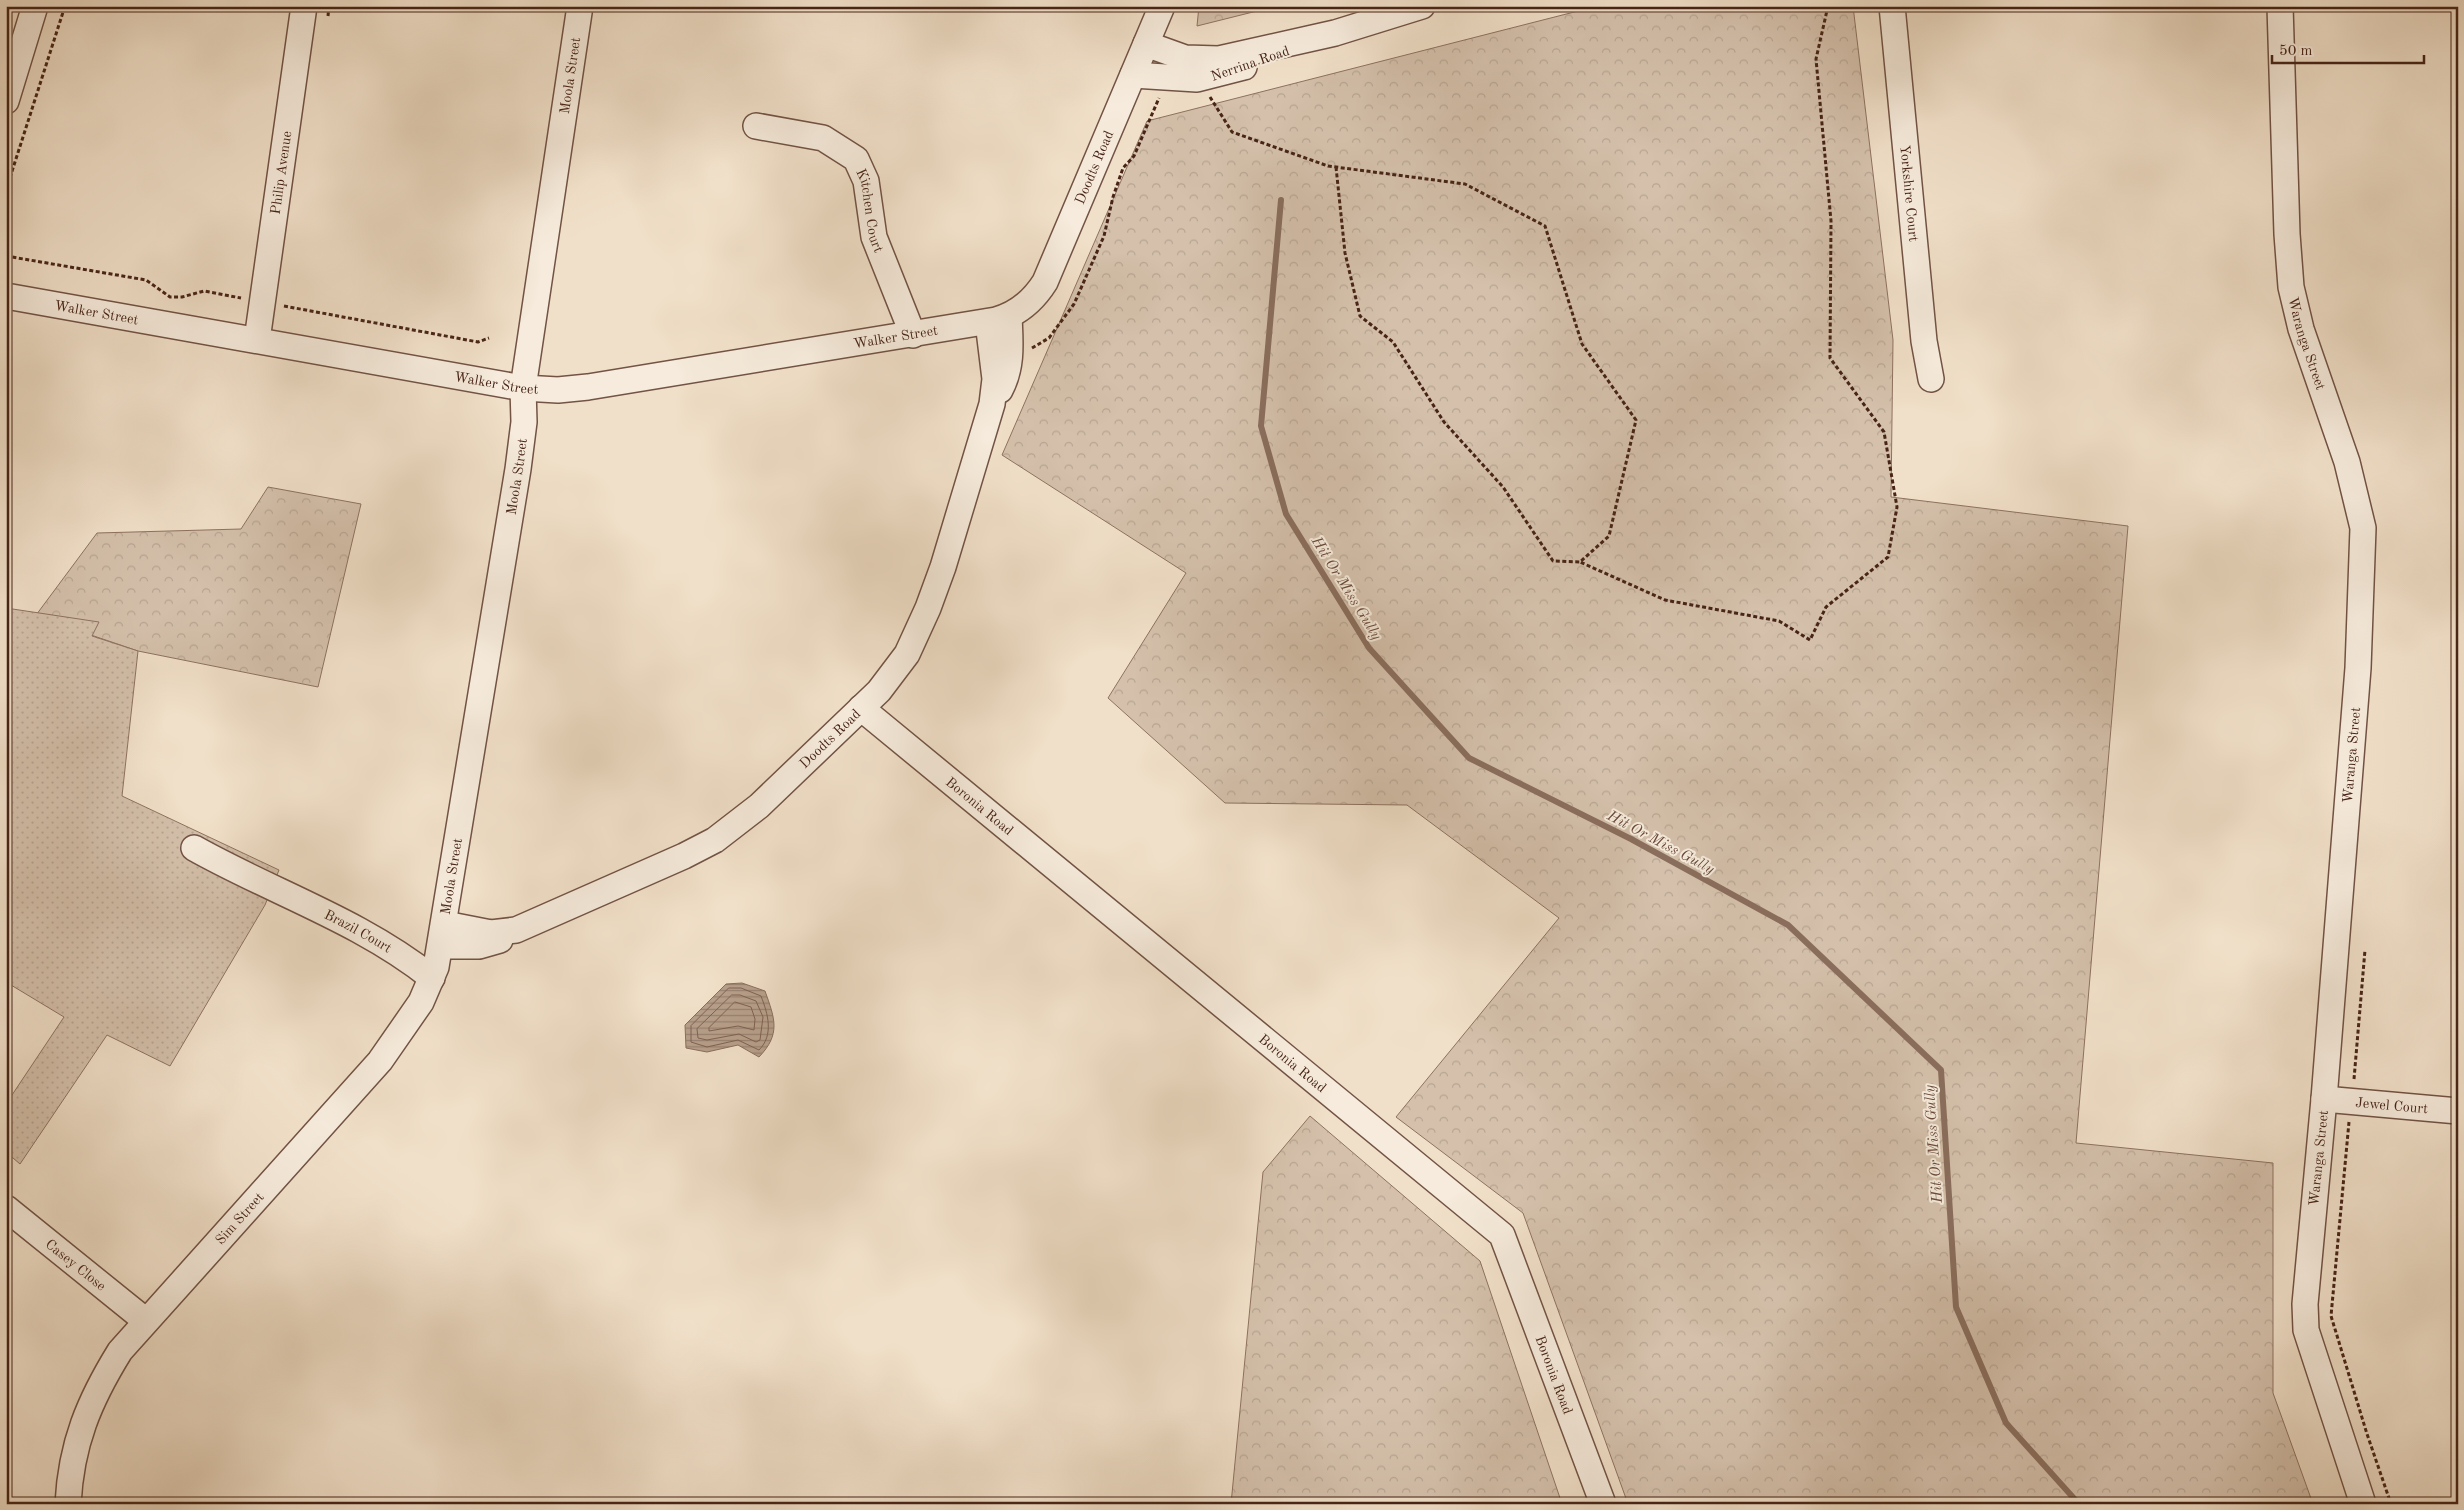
<svg xmlns="http://www.w3.org/2000/svg" width="2464" height="1510" font-family="'Old Standard TT',serif">
<style>
.forest{fill:url(#forest-crowns);stroke:#8e7261}
.park{fill:url(#park-dots);stroke:#8e7261}
.water{fill:url(#water-rules);stroke:#8a6e5d}
.lines{fill:none;stroke-linecap:round;stroke-linejoin:round}
.shore{stroke:#7f6252;stroke-width:1}
.stream{stroke:#8a6e5d;stroke-width:6}
.minor-casing{stroke:#725344;stroke-width:28}
.path{stroke:#472417;stroke-width:3;stroke-dasharray:4 2.5;stroke-linecap:butt}
.minor{stroke:#f6ebdc;stroke-width:25}
.labels{text-anchor:middle;stroke-width:4;stroke-linejoin:round;paint-order:stroke}
.street-label{font-size:14px;fill:#472417;stroke:#f6ebdc}
.water-label{font-size:15px;font-style:italic;fill:#69493a;stroke:#f6ebdc}
</style>
<defs>
<pattern id="forest-crowns" width="20" height="18" patternUnits="userSpaceOnUse" patternTransform="scale(1.25)"><rect width="20" height="18" fill="#d4c0ab"/><path d="M2 6a3 3 0 1 1 6 0M12 15a3 3 0 1 1 6 0" fill="none" stroke="#b7a592"/></pattern>
<pattern id="park-dots" width="8" height="8" patternUnits="userSpaceOnUse" patternTransform="scale(1.25)"><rect width="8" height="8" fill="#d4c0ab"/><path d="M2 2h.1M6 6h.1" fill="none" stroke="#b7a592" stroke-width="1.8" stroke-linecap="round"/></pattern>
<pattern id="water-rules" width="6" height="5" patternUnits="userSpaceOnUse" patternTransform="scale(1.25)"><rect width="6" height="5" fill="#b7a08c"/><path d="M0 2.5h6" fill="none" stroke="#978271"/></pattern>
</defs>
<rect width="100%" height="100%" fill="#f1e0c9"/>
<filter id="stains"><feTurbulence type="fractalNoise" baseFrequency=".004" numOctaves="4"/><feColorMatrix values="0 0 0 0 .2 0 0 0 0 .09 0 0 0 0 .02 0 0 0 .5 -.17"/></filter>
<radialGradient id="worn" r=".72"><stop offset=".6" stop-color="#630" stop-opacity="0"/><stop offset="1" stop-color="#630" stop-opacity=".3"/></radialGradient>
<path class="forest" d="M1199,6H1277L1197,26Z
M1605,6H1853L1893,340L1891,497L2128,526L2076,1143L2273,1163V1393L2313,1504H1628L1523,1213L1396,1117L1559,918L1407,805L1225,803L1108,698L1186,573L1002,455L1147,121L1586,9Z
M268,487L361,504L318,687L138,651L88,634H22L97,533L241,529Z
M1310,1116L1480,1261L1562,1504H1231L1263,1172Z"/>
<path class="park" d="M6,608L99,622L92,636L138,651L122,796L279,870L265,905L170,1066L107,1035L20,1164L6,1152V1104L64,1017L6,982Z"/>
<path class="water" d="M742,983L765,991C775,1019 781,1034 759,1057L738,1045L707,1052L686,1048L685,1025L726,984Z"/>
<g class="lines">
<path class="shore" d="M729,988H741L761,996C768,1014 774,1035 759,1050L738,1040L707,1047L691,1042V1026Z
M732,995H740L756,1001L763,1017L760,1040L756,1042L739,1034L707,1040L698,1038L697,1029Z
M735,1002L751,1007L755,1019L754,1030L738,1026L709,1031V1028Z"/>
<path class="stream" d="M1281,200L1261,426L1286,514L1369,648L1469,758L1631,839L1788,925L1941,1070L1956,1307L2006,1423L2079,1504"/>
<defs>
<g id="minor">
<path id="s1" d="M1892,6L1924,341L1931,379"/>
<path id="s2" d="M2280,6L2287,234L2291,287L2301,329L2347,462L2363,528L2358,668L2324,1099L2305,1304L2306,1330L2363,1504"/>
<path d="M1146,44L1185,58L1219,59L1335,33L1422,6"/>
<path d="M1133,75L1197,79L1244,67"/>
<path d="M6,101L35,6"/>
<path id="s3" d="M756,126L823,138L856,159L866,181L874,237L913,335"/>
<path id="s4" d="M6,296L523,388L558,390L588,387L996,320C1018,314 1033,301 1045,282L1162,6"/>
<path id="s5" d="M257,340L304,6"/>
<path d="M1000,390C1013,366 1010,341 1009,316"/>
<path id="s6" d="M861,708L1502,1235L1603,1504"/>
<path id="s7" d="M194,848C272,892 361,921 432,978"/>
<path id="s8" d="M445,924L491,933L516,930L684,856L715,840L759,806L879,691L907,654L928,608L943,567L992,404L995,379L988,322"/>
<path d="M441,946H479L500,940"/>
<path id="s9" d="M2324,1099L2458,1111"/>
<path id="s10" d="M6,1208L146,1321"/>
<path id="s11" d="M68,1504C71,1444 89,1401 120,1351L380,1061L421,1002L436,967L518,469L524,422L523,388L580,6"/>
</g>
</defs>
<use href="#minor" class="minor-casing"/>
<path class="path" d="M328,16L329,6
M1210,97L1232,132L1328,166L1465,184L1545,226L1582,344L1636,420L1609,536L1580,562L1665,600L1779,621L1810,640L1826,607L1888,557L1897,507L1884,432L1830,358L1831,221L1816,59L1828,6
M1336,167L1345,253L1360,316L1393,342L1444,422L1503,487L1553,561L1580,562
M6,190L65,6
M6,256L146,280L170,297H182L204,291L241,298
M284,306L478,342L489,338
M1032,348L1049,338L1074,304L1104,236L1113,197L1123,168L1134,156L1159,98
M2354,1079L2365,950
M2349,1122L2331,1316L2367,1434L2391,1504"/>
<use href="#minor" class="minor"/>
</g>
<g class="labels">
<g class="street-label">
<text transform="translate(1250 63) rotate(-19)" y="5">Nerrina Road</text>
<text dy="5" stroke="none"><textPath href="#s11" startOffset="1565">Moola Street</textPath></text>
<text dy="5" stroke="none"><textPath href="#s4" startOffset="1192">Doodts Road</textPath></text>
<text dy="5" stroke="none"><textPath href="#s5" startOffset="169">Philip Avenue</textPath></text>
<text dy="5" stroke="none"><textPath href="#s1" startOffset="188">Yorkshire Court</textPath></text>
<text dy="5" stroke="none"><textPath href="#s3" startOffset="161">Kitchen Court</textPath></text>
<text dy="5" stroke="none"><textPath href="#s4" startOffset="92">Walker Street</textPath></text>
<text dy="5" stroke="none"><textPath href="#s4" startOffset="902">Walker Street</textPath></text>
<text dy="5" stroke="none"><textPath href="#s2" startOffset="340">Waranga Street</textPath></text>
<text dy="5" stroke="none"><textPath href="#s4" startOffset="498">Walker Street</textPath></text>
<text dy="5" stroke="none"><textPath href="#s11" startOffset="1160">Moola Street</textPath></text>
<text dy="5" stroke="none"><textPath href="#s8" startOffset="444">Doodts Road</textPath></text>
<text transform="translate(2351 755) rotate(-85)" y="5">Waranga Street</text>
<text dy="5" stroke="none"><textPath href="#s6" startOffset="154">Boronia Road</textPath></text>
<text dy="5" stroke="none"><textPath href="#s11" startOffset="755">Moola Street</textPath></text>
<text dy="5" stroke="none"><textPath href="#s7" startOffset="184">Brazil Court</textPath></text>
<text dy="5" stroke="none"><textPath href="#s6" startOffset="559">Boronia Road</textPath></text>
<text dy="5" stroke="none"><textPath href="#s9" startOffset="68">Jewel Court</textPath></text>
<text transform="translate(2318 1158) rotate(-84)" y="5">Waranga Street</text>
<text dy="5" stroke="none"><textPath href="#s11" startOffset="342">Sim Street</textPath></text>
<text dy="5" stroke="none"><textPath href="#s10" startOffset="90">Casey Close</textPath></text>
<text dy="5" stroke="none"><textPath href="#s6" startOffset="979">Boronia Road</textPath></text>
</g>
<g class="water-label">
<text transform="translate(1347 588) rotate(58)" y="5">Hit Or Miss Gully</text>
<text transform="translate(1661 842) rotate(28)" y="5">Hit Or Miss Gully</text>
<text transform="translate(1933 1144) rotate(-94)" y="5">Hit Or Miss Gully</text>
</g>
</g>
<rect width="2464" height="1510" fill="none" stroke="#f1e0c9" stroke-width="25"/>
<rect x="8" y="8" width="2449" height="1495" fill="none" stroke="#472417" stroke-width="2.5"/>
<rect x="12" y="12" width="2439" height="1485" fill="none" stroke="#472417"/>
<path d="M2272 55v8h152v-8" fill="none" stroke="#472417" stroke-width="2.5"/>
<text x="2279" y="55" font-size="15" fill="#472417" stroke="#f6ebdc" stroke-width="4" paint-order="stroke">50 m</text>
<rect width="100%" height="100%" filter="url(#stains)"/>
<rect width="100%" height="100%" fill="url(#worn)"/>
</svg>
